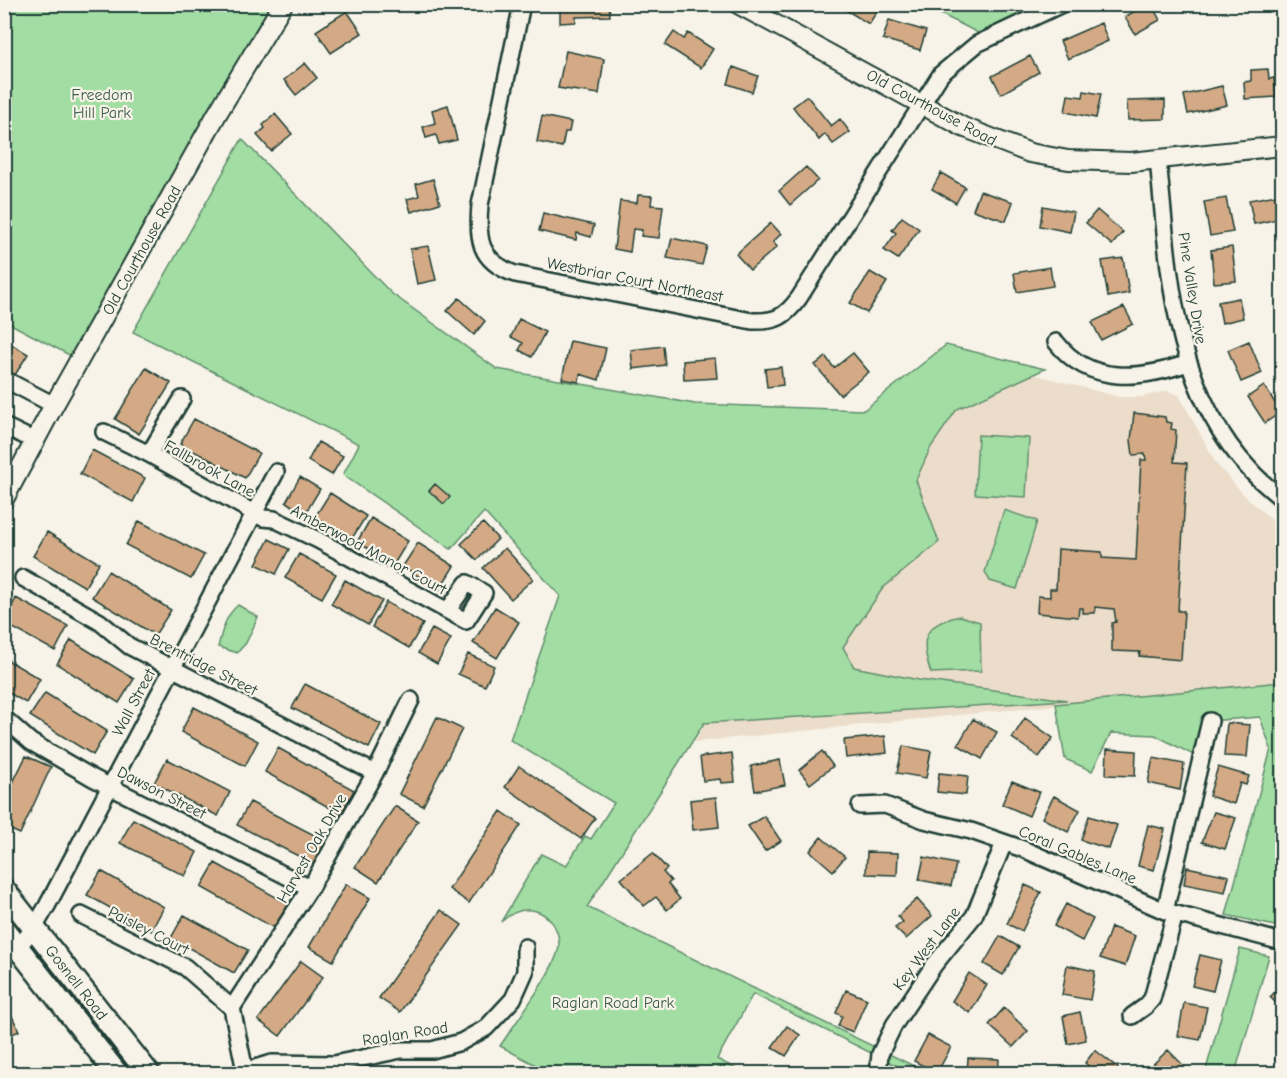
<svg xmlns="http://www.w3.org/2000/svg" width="1287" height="1078" font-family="'Comic Neue',sans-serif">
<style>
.built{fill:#ecddca}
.green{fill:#a2dda3;stroke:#608d6c;stroke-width:1.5}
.building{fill:#d3aa85;stroke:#1f3d34;stroke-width:1.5}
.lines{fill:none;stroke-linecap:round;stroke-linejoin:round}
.minor-casing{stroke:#1f3d34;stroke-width:20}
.tertiary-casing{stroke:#1f3d34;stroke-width:22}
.secondary-casing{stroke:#1f3d34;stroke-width:26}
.minor{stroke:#f7f3e8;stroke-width:15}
.tertiary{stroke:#f7f3e8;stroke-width:18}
.secondary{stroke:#f7f3e8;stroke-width:21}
.labels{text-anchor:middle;stroke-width:4.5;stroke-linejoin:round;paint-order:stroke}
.park-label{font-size:16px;fill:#395d4a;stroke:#f7f3e8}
.street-label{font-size:16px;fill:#1f3d34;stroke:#f7f3e8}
</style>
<rect width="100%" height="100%" fill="#f7f3e8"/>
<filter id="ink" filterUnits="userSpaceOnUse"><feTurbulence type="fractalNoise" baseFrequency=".0167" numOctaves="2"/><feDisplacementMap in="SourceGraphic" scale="12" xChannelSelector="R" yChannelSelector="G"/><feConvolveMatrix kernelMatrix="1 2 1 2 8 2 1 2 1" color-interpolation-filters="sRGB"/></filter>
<g filter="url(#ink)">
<path class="built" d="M937,348L1119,397H1142L1167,391L1179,395L1216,463L1243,494L1282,529V682L694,742Z"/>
<path class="green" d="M9,5H271L211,106L73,357L5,321L4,12Z
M923,5H1062L988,38Z
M242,139L391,293L497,369L695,404L864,410L946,345L1045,369L957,409L931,447L916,480L939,542L883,588L843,647L854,667L919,680L1067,700L704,723L587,907L928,1073H911L753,994L717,1059L744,1073H551L500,1046C514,1025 553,972 558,951C562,935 553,918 539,912C524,906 512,912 501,922L541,854L566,866L585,836L591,839L614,803L510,740L560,596L484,512L451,549L343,475L359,444L133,332Z
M978,435L1029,438L1026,497L975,494Z
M1004,510L1037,521L1017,589L990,581L985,572Z
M238,605L258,617L246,643L237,653L218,647C222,631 225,616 238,605Z
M960,616L980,622L981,671L931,673C919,639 923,624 960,616Z
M1282,682V900L1275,926L1226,915L1271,749L1260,717L1210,721L1199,758L1155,735L1111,733L1092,771L1065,759L1056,704Z
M1240,949L1269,956L1235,1073H1205Z"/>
<path class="building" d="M389,4H418V5L390,8Z
M560,4H609L610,16L576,17V22L560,23Z
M836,4H874L879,8L869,24Z
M1146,4H1151L1160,20L1135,34L1125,17Z
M347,11L362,33L331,53L316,31Z
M889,20L926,31L920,50L883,39Z
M1101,23L1108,41L1068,59L1060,41Z
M674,32L684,39L688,33L713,49L701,68L665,45Z
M566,51L604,59L599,94L558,88Z
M1030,56L1039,72L1001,94L992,76Z
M305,63L317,78L296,95L284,80Z
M733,67L758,76L752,92L728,84Z
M1268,69L1269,79L1274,78L1276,97L1245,99L1244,82L1251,81V70Z
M1222,86L1227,105L1188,114L1184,95Z
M1084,91L1101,94L1096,118L1065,112L1068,95L1083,97Z
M807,96L831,126L840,119L850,132L833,144L825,134L819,140L793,107Z
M1165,100V119L1128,120L1127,101Z
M448,105L457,140L439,144L436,135L426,138L423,127L435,123L432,110Z
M275,114L292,134L271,151L257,135L265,128L263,125Z
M542,116L571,122L569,132H565L562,147L537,142Z
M806,167L818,180L790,205L779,191Z
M941,173L965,187L956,203L932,189Z
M433,179L440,203L411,212L407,199L419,196L416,184Z
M980,191L1013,202L1006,221L973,210Z
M1282,194V218L1254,224L1249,200Z
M638,195L652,196L651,205L663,206L659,238L641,236L642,230L633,229L630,252L614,249L620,201L637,203Z
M1226,198L1233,232L1210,236L1204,202Z
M1043,206L1074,212L1070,232L1040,226Z
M1097,210L1123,232L1112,245L1086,223Z
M543,213L594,225L591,237L577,233L576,240L539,231Z
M902,217L919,229L898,259L884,250L896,233L892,230Z
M771,223L781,234L773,242L777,247L750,270L736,254Z
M672,238L707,246L702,265L667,258Z
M428,246L436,280L417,284L410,249Z
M1232,247L1236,281L1214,283L1211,250Z
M1123,258L1129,293L1108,297L1102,261Z
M1050,267L1053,286L1017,292L1014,273Z
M870,272L887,282L867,313L850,303Z
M459,298L485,321L474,335L447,311Z
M1239,298L1243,318L1222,323L1218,302Z
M1124,307L1133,324L1101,340L1092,322Z
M519,319L545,332L532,357L519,350L523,343L511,337Z
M4,340L28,354L15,375L4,369Z
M570,341L606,348L599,380L580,374L579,382L562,379Z
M1249,341L1262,373L1241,382L1228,350Z
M663,346L665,365L633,369L631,350Z
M853,353L869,372L840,395L815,365L826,357L834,368Z
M715,358L717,378L684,380L683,361Z
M781,367L783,385L767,387L765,369Z
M146,368L171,383L139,434L115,419Z
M1264,386L1281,412L1265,423L1248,397Z
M1134,413L1165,417L1166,422L1172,423L1171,429L1176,430L1174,462L1187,463L1178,611H1184L1181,660L1139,656L1140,652L1112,651V623L1116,622L1114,609L1095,607V613H1083V608H1079L1078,617L1037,613L1038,596L1050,597V589H1056L1058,549L1102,552V558L1136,560L1141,460H1146L1145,454L1133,455L1131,440Z
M194,419L259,453L245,478L180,444Z
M318,442L343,456L332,475L308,461Z
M92,450L145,478L133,502L80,474Z
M300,477L320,489L305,514L286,502Z
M435,484L450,497L444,504L429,491Z
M330,493L366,516L351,540L315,517Z
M371,518L408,541L394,564L357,542Z
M139,521L204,555L191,579L126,545Z
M483,523L498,539L477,560L461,544Z
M47,532L99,563L85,587L33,556Z
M269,539L289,549L276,574L256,564Z
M418,543L454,566L439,590L403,566Z
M505,548L533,579L511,599L483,568Z
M299,554L336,574L322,598L285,578Z
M108,571L171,610L155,635L92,597Z
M345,580L382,601L368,625L331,604Z
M16,598L68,626L55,651L4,623Z
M386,602L423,624L409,648L372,627Z
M495,607L519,622L497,658L473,643Z
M432,629L451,639L437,664L418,653Z
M71,640L134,679L119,703L57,664Z
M468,654L494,666L485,686L458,674Z
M4,658L40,679L26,703L4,690Z
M305,684L381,724L369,748L292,708Z
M45,693L107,731L93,755L30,716Z
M194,707L258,741L245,766L181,732Z
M437,717L462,729L423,806L399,794Z
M1025,718L1053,738L1039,757L1012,738Z
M973,719L997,732L982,759L958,745Z
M1227,723L1250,725L1247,757L1224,756Z
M885,736L887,753L846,758L844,740Z
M903,746L931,751L926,778L897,773Z
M278,748L354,790L341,814L265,772Z
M1107,749L1136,751L1135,776L1106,775Z
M822,751L833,766L810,784L799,770Z
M732,753L735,782L721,783L720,779L703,781L700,757Z
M26,756L51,767L20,834L4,827V801Z
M1153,758L1184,764L1180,790L1148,783Z
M167,759L230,792L218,816L154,783Z
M780,760L785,785L755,791L751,766Z
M519,766L595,818L581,839L505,787Z
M1218,767L1249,776L1246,785L1240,783L1234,804L1209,796Z
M939,773L968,776L966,795L937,792Z
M1012,781L1039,792L1029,816L1002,804Z
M1054,796L1080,810L1068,832L1042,818Z
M716,797L719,827L693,830L690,800Z
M250,802L326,841L314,864L237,825Z
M395,806L418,821L378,882L355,867Z
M501,811L521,825L469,903L449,889Z
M1214,812L1236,818L1225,849L1202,842Z
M764,816L781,841L765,851L748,826Z
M1089,816L1117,825L1109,849L1081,840Z
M133,819L197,852L185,876L120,843Z
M1148,825L1165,829L1154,870L1138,866Z
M821,837L845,857L833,871L810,851Z
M867,852L898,853L897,875L866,874Z
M653,853L667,869L663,872L671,881L668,884L680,899L667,910L656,897L644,906L621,879Z
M924,857L956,864L951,886L919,880Z
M215,863L290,905L276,929L201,887Z
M1187,867L1229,876L1225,892L1184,884Z
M101,871L164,907L151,931L87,895Z
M346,884L370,898L333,961L309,947Z
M1025,885L1041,892L1022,931L1007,924Z
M917,899L932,916L906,939L895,928L903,922L898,916Z
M1066,904L1093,919L1082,941L1054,926Z
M441,910L462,925L400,1012L379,998Z
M184,915L248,950L234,973L171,938Z
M1111,927L1135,936L1125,966L1100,958Z
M1000,936L1019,947L1003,975L984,964Z
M1200,955L1221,960L1213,991L1192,986Z
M301,961L323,977L280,1036L258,1020Z
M1067,965L1095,971L1090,1000L1062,995Z
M969,973L987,985L970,1013L952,1001Z
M1282,985V1009L1270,997Z
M846,990L867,999L853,1032L838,1026L842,1016L836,1013Z
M6,1003L19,1031L4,1038V1004Z
M1184,1003L1207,1007L1200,1040L1178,1036Z
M1004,1008L1028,1031L1013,1047L989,1025Z
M1080,1012L1086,1040L1068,1044L1063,1016Z
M787,1026L800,1035L786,1056L772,1047Z
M928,1035L951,1047L937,1073L914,1061Z
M1282,1037V1062L1275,1060Z
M1095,1050L1118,1068L1114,1074H1098L1085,1063Z
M1168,1050L1186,1068L1181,1074H1152L1148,1069Z
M968,1058L999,1059L998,1074H967Z"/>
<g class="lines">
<defs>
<path id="minor" d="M522,4L480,205C477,239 479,261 515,274L752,321C776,322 785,317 799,298L941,74L977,44L1062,4
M1158,159C1169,268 1171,387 1252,472C1261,482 1272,490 1282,499
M1056,342C1090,386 1142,379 1188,363
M4,379L54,405
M182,399L149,454L263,518L274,519L318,540L466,621L484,593L467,583L448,610
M4,426L35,441
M104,432L149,454
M23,578L100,622L129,646L375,773
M4,718L31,742L93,778L310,888
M860,806L885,805L924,820L971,831L1023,849L1165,911L1282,942
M1165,911L1210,721
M81,915L185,967L232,1008L245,1071
M18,947L34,928L47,906L276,472
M232,1008L310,888L375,773L411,700
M1132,1016L1146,1006L1152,999L1175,914
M235,1074L272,1063L334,1064L401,1050H432L461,1042L486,1028L513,999L525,972V947
M878,1074L880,1054L894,1025L934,965L974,916L1004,843"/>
<path id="tertiary" d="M738,4L963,127L1030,153L1068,160L1131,162L1282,146
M4,499L54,405L217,114L283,4"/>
<path id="secondary" d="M4,890L149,1074
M4,930L117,1074"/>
</defs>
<use href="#minor" class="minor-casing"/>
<use href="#tertiary" class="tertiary-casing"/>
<use href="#secondary" class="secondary-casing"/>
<use href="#minor" class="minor"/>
<use href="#tertiary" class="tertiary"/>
<use href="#secondary" class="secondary"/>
</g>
</g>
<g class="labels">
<g class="park-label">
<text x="102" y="100">Freedom<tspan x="102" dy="18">Hill Park</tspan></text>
<text x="613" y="1008">Raglan Road Park</text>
</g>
<g class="street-label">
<text transform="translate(932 107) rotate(28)" y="6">Old Courthouse Road</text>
<text transform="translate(141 250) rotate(-61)" y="6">Old Courthouse Road</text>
<text transform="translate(635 279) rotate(11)" y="6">Westbriar Court Northeast</text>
<text transform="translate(1193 288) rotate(81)" y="6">Pine Valley Drive</text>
<text transform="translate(210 468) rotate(29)" y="6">Fallbrook Lane</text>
<text transform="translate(369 549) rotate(28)" y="6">Amberwood Manor Court</text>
<text transform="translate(204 664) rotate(27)" y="6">Brentridge Street</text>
<text transform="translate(133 702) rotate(-62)" y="6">Wall Street</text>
<text transform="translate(162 792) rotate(27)" y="6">Dawson Street</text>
<text transform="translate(311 848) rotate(-60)" y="6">Harvest Oak Drive</text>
<text transform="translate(1078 854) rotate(23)" y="6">Coral Gables Lane</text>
<text transform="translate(149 930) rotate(27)" y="6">Paisley Court</text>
<text transform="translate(926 948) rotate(-53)" y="6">Key West Lane</text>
<text transform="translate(77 982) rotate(52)" y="6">Gosnell Road</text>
<text transform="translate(405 1033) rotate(-9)" y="6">Raglan Road</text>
</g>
</g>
<rect width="1287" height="1078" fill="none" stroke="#f7f3e8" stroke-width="24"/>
<rect x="12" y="12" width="1263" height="1054" fill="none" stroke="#1f3d34" stroke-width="2" filter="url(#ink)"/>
</svg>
